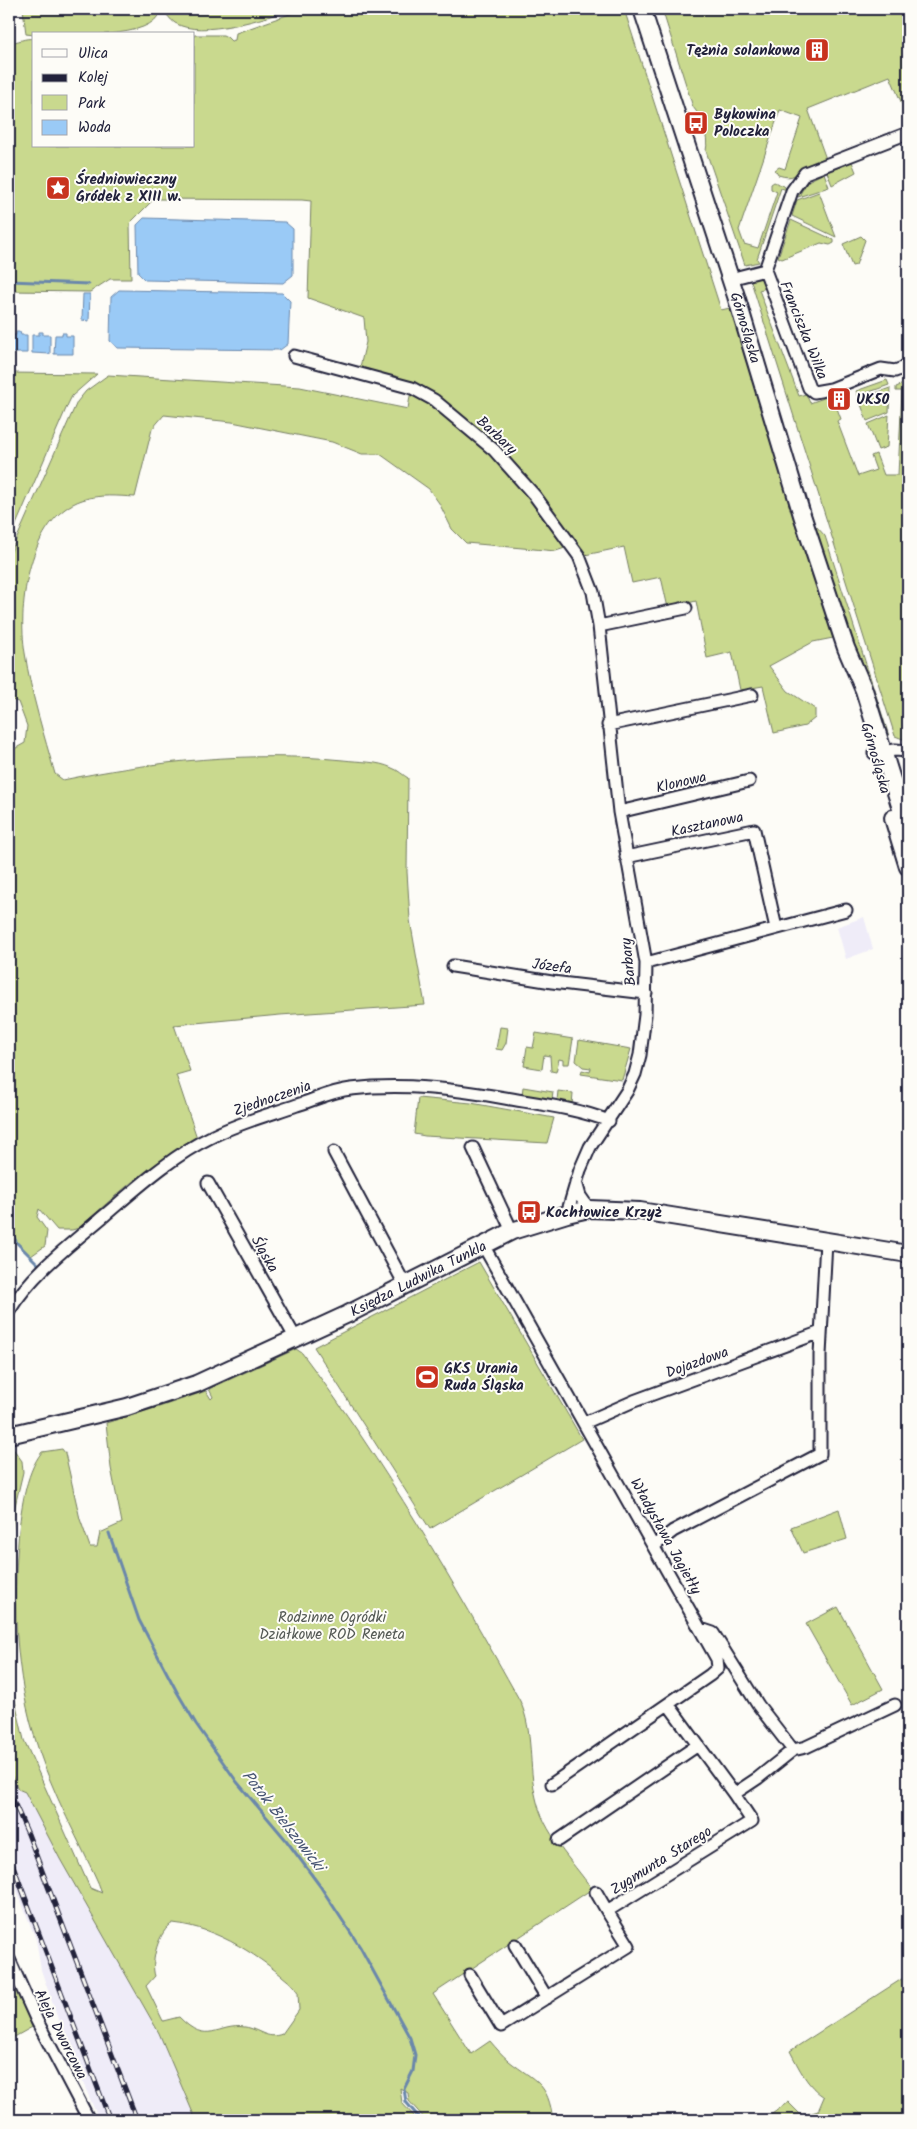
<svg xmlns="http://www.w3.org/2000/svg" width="917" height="2129" font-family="Kalam,sans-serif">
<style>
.built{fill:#efecf8}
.green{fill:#c9d98e;stroke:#767e64;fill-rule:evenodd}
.water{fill:#9acaf6;stroke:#6a87ab}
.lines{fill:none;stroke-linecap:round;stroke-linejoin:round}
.stream{stroke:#6a87ab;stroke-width:3}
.street-casing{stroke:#22223b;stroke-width:15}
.secondary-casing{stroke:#22223b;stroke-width:20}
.street{stroke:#fdfcf7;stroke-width:11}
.secondary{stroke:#fdfcf7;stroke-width:16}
.rail-casing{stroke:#22223b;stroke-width:5}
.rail{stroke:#fdfcf7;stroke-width:3;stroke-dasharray:9;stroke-linecap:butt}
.labels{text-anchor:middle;stroke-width:4;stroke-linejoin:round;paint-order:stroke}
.poi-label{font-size:15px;font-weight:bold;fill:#22223b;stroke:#fdfcf7;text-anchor:start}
.street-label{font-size:15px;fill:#22223b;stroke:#fdfcf7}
.park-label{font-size:15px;fill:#545954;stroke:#fdfcf7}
.water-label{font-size:16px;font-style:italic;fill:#465473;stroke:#fdfcf7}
</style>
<rect width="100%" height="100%" fill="#fdfcf7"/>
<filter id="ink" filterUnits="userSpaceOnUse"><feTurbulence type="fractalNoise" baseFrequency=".02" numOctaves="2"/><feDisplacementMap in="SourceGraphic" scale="10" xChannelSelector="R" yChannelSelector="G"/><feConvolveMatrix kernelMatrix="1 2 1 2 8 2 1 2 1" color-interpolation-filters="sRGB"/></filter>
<g filter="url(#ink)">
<path class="built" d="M864,917L873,949L846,959L837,927Z
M9,1770L18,1789L25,1792L159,2033L196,2120H99L67,2045L41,1970L36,1940L9,1870Z"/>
<path class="green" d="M23,9H162L157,11L158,16C142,41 62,34 34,34V35L26,34Z
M162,9H292C266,18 201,39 175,23C170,20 166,13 162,9Z
M304,9H624L721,310L730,308L833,638L813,642L769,666L788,691L815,709V718L805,726L774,733L763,686L740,690L732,652L707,658L696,601L668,608L661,577L632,583L624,547L585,555L577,544L556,551L466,543L452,529L439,503L429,489L380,454H362L332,442L232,422L164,415L152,429L135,497C118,496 99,494 82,500C29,518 17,605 25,653C31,694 44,735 55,774L63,780C154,761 250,751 343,760C359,762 378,761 392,768C398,770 403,775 408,778L407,872L410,920L425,1005L280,1015L174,1025L190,1071L176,1075L197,1138C153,1161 116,1195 79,1228L72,1230H57L39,1209L37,1217L47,1231L45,1246L31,1256L17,1243L9,1229V752L25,743L27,726L18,702L9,699V556L77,402L86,391L108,375L300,387L408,409L412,383L360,367L366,342L364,318L308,298L311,201L302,200L154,199L130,223L131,279H110L90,292L9,291V42C18,43 25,37 34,39V146H194V35H223L227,37L231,41L235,40L236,33Z
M662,9H908V93L904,95L906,102L902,104L890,76L808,109L826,159C820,161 813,164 807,167C794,174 795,180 778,175L775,170L779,167L785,169L802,118L780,110L739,230L744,244L758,248L777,192L771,189V184L774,182L784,186L787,190L781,188L757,259L759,262L745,265L706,151C709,138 702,117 693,107Z
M852,162L856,172L832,185L827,172Z
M824,173L829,187L798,197L808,181Z
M819,192L836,237L792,216L797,200Z
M791,220L834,240V243L830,245L821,243L782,259L778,257Z
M861,236L865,240L856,265L852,266L843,244Z
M757,277L761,279L766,288L759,290L799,396L806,394L810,403L832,395L841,419L837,421L858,476L876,470L871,456L876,454L884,475H898L902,391H896V387L908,382V741L895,736L750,278Z
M9,373L97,374L72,396L68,404L9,541Z
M887,380L889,385L858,396L856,391Z
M890,388L889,412L867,421L859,399Z
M889,415L887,447L878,450L868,424Z
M816,526L825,536L889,736L878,723L836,589L814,535Z
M500,1027L508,1028L506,1043L502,1050L496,1049Z
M536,1033L573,1039L569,1064H563V1060L559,1059L556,1072L551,1071L550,1056L544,1055L542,1069L524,1066L527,1047L533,1048Z
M579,1040L631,1049L622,1080L581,1074L582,1070L590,1072L591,1068L583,1067L576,1061Z
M523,1087L553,1092L552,1100L522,1095Z
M558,1091L573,1093L572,1105L557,1101Z
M418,1098L471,1103L554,1118L547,1143L425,1136L414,1134Z
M479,1262L582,1439L430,1529L314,1347Z
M296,1349L302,1353C385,1463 453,1581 520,1701C534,1732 528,1766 536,1798C543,1832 572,1861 592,1889L433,1994L471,2054L490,2041C496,2048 502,2055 509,2061C536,2082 548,2082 553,2120H426L409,2101L408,2093L400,2088L402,2103L415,2117L412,2120H196L159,2033L60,1859L25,1792L18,1789L9,1770V1642L11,1683L24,1740L90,1888L102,1893C98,1880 91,1868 85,1855C73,1830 60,1805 50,1780C18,1704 11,1623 18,1542C20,1515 25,1473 42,1452L62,1449L65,1453L80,1519L90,1547H97L100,1533L122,1523L111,1468L106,1423L162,1406L206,1391L211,1399L213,1397L209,1389ZM173,1923C219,1928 261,1957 295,1987L298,1993L299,2010L282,2034C267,2040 259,2029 245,2027C217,2023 208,2047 179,2017L163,2021L146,1986L155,1976C150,1962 159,1930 173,1923Z
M9,1443L22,1461L23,1472L15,1506L9,1549Z
M839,1509L847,1539L803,1553L791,1527Z
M838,1607L883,1689L852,1705L806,1624Z
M9,1955L34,2026L9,2040Z
M908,1975V2120H764L788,2102L802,2116L818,2111L824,2097C807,2086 799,2068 790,2051Z"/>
<path class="water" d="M144,218L285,222L293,229V275L283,283L145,280L138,273L137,225Z
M119,290L282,293L290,301L288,344L280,350L118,348L110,341L111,297Z
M83,294H90L89,321L82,320Z
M16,332H20L21,335H27V353H9V335H16Z
M39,332H43V335H50V354L32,353V335H39Z
M62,333H66V336H73V354H54L55,335H62Z"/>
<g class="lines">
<path class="stream" d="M9,281L89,284
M9,1229L17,1243L39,1265
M109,1533L139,1620L177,1692L196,1724L237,1782L286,1840L320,1886L360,1947L410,2038L415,2055L413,2071L404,2089L406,2102L421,2120"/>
<defs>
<path id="street" d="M765,270L809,388L814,392L831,389L881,369L895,371L908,366
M730,279L765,270L792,191L805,173L908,133
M294,356L412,388L434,400L494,450L535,496L579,556L593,592L599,626L619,812L646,963L645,1015L640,1055L635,1074L627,1091L590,1147L580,1170L567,1214
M599,626L686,608
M608,725L752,695
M874,753L895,750L908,751
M619,812L749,781
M626,857L754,830L776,928
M646,963L846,910
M453,966L552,982L646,993
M473,1148L512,1231
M334,1152L405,1285
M576,1182L580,1196L589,1209
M208,1183L296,1339
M483,1245L717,1659L718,1668L710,1675L552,1784
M9,1311C32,1273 71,1244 105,1215C138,1187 172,1156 211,1137C238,1123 268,1115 297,1105C314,1100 332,1091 351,1089C403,1083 454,1089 505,1098C540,1104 576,1108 609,1121
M584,1423L634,1401L821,1332
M654,1546L673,1531L820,1454V1355L826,1241
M701,1629L713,1633L758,1705L793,1750L806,1747L895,1705
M668,1704L698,1745
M559,1840L698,1745L734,1794
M596,1892L607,1911
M515,1945L547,1998
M9,1959L37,2021L89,2120
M470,1975L501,2026L629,1946L607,1911L752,1821L734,1794L758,1778L793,1750"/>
<g id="secondary">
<path id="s1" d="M642,9L736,296L802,515L846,648L864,690L908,831"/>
<path d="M893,818L908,867"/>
<path id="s2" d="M9,1435L127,1407L196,1384L348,1314L512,1231L567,1214L589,1209L640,1211L908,1254"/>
</g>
</defs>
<use href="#street" class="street-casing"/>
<use href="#secondary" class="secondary-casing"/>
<use href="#street" class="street"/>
<use href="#secondary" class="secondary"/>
<defs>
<path id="rail" d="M9,1791L28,1834L137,2120
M9,1855L110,2120"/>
</defs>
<use href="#rail" class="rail-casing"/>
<use href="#rail" class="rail"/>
</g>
</g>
<defs>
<symbol id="building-square" viewBox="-11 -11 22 22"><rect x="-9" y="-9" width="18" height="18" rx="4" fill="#c8321e" stroke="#fdfcf7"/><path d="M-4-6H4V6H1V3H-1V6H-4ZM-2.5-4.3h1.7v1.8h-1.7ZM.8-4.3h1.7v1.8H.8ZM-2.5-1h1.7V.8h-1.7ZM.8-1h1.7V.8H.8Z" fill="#fff"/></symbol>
<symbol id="bus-square" viewBox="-11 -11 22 22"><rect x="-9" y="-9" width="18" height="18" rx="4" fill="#c8321e" stroke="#fdfcf7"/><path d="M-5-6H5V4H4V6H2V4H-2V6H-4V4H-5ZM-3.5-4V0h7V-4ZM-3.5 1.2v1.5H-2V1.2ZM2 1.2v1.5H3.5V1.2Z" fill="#fff"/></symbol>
<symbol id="sight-square" viewBox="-11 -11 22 22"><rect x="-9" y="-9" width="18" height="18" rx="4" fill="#c8321e" stroke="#fdfcf7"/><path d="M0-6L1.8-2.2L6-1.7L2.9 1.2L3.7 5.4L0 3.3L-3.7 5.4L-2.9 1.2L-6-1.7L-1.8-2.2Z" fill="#fff"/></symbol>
<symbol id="stadium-square" viewBox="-11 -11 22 22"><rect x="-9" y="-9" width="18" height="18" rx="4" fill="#c8321e" stroke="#fdfcf7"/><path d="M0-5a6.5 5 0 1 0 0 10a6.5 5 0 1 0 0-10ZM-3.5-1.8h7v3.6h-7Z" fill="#fff"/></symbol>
</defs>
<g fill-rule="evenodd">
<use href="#building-square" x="803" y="36" width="28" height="28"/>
<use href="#bus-square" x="682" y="109" width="28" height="28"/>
<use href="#sight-square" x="44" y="174" width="28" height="28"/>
<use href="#building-square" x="825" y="385" width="28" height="28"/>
<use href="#bus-square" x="515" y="1198" width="28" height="28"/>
<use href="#stadium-square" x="413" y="1363" width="28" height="28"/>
</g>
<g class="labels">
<g class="poi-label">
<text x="800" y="55" text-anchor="end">Tężnia solankowa</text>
<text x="714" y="119">Bykowina<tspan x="714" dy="17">Poloczka</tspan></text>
<text x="76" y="184">Średniowieczny<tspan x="76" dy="17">Gródek z XIII w.</tspan></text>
<text x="856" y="404">UK50</text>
<text x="546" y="1217">Kochłowice Krzyż</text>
<text x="444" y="1373">GKS Urania<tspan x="444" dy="17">Ruda Śląska</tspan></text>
</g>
<g class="street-label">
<text dy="5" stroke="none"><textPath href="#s1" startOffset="335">Górnośląska</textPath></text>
<text transform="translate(804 330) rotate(68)" y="5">Franciszka Wilka</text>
<text transform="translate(497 435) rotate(43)" y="5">Barbary</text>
<text transform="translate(876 758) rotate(74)" y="5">Górnośląska</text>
<text transform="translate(681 782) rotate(-13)" y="5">Klonowa</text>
<text transform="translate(707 824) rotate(-12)" y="5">Kasztanowa</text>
<text transform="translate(628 962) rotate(-96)" y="5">Barbary</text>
<text transform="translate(552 966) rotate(8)" y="5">Józefa</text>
<text transform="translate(272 1098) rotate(-19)" y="5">Zjednoczenia</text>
<text transform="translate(265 1254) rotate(60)" y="5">Śląska</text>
<text dy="5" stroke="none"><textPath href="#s2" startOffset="440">Księdza Ludwika Tunkla</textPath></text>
<text transform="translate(697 1362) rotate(-20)" y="5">Dojazdowa</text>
<text transform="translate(666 1536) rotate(61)" y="5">Władysława Jagiełły</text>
<text transform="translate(661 1860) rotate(-32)" y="5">Zygmunta Starego</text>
<text transform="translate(61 2034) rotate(63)" y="5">Aleja Dworcowa</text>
</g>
<g class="park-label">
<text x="332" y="1622">Rodzinne Ogródki<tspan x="332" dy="17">Działkowe ROD Reneta</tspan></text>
</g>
<g class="water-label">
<text transform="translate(284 1820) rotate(52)" y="6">Potok Bielszowicki</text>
</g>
</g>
<rect width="917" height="2129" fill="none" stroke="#fdfcf7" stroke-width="30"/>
<rect x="15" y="15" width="887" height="2099" fill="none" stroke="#22223b" stroke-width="2" filter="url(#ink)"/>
<rect x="32" y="32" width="162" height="115" fill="#fdfcf7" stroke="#a5a5ac"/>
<rect x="42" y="49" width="25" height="8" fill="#fdfcf7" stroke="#a5a5ac"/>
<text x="78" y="58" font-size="15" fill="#22223b">Ulica</text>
<rect x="42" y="74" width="25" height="8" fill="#22223b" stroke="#a5a5ac"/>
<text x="78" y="82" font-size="15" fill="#22223b">Kolej</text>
<rect x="42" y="95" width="25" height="15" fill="#c9d98e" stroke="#a5a5ac"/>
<text x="78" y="108" font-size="15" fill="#22223b">Park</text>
<rect x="42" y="120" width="25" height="15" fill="#9acaf6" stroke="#a5a5ac"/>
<text x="78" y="132" font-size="15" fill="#22223b">Woda</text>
</svg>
